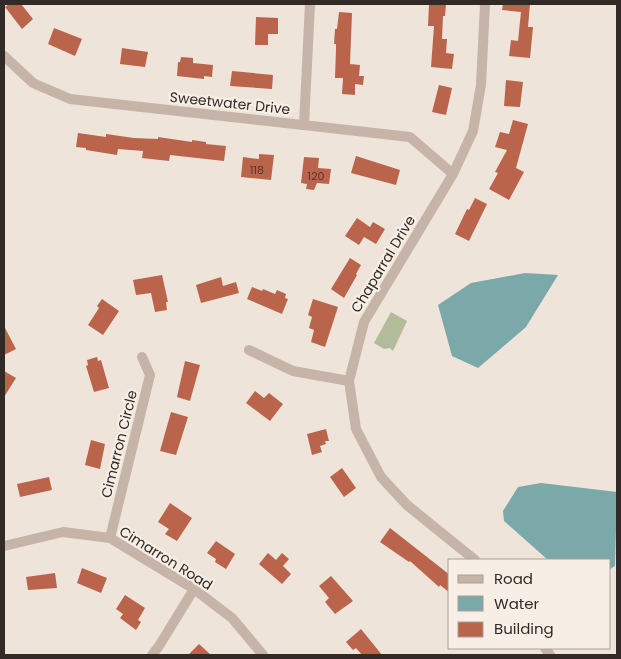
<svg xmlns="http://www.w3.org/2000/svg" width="621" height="659" font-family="Poppins,sans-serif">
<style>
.green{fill:#b2bc9b}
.water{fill:#7ba8a8}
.building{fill:#ba644c}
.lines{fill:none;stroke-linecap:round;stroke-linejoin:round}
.street{stroke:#c5b4a7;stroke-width:10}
.labels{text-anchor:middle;stroke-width:4.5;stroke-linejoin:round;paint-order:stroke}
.number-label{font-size:11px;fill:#543830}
.street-label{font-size:14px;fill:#322a27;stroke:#f7eee5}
</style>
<rect width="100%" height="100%" fill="#eee4da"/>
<path class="green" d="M391,312L407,321L393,351L390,348L384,349L374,343Z"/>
<path class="water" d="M525,273L558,275L526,327L478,368L452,356L438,305L471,283Z
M541,483L617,492L615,566L610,569V560H548L504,521L503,511L518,487Z"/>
<path class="building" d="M9,4H21L33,19L22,29L5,7Z
M429,4H446L445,16H443L442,39H447L446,53L454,54L452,69L431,67L434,26H428Z
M503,4H530L528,27H533L530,58L509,56L511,40L518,41L521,12L502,10Z
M339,12L352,13L350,64L360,65L359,76H364L363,85L355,84V95L342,94L343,78H335L336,49V44H334L335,29H337Z
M256,17L278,18V34H268V45H255Z
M54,28L82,39L75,56L48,44Z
M122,48L148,52L145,67L120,64Z
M181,57L193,58V63L213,65L212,77L204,76V79L177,76L178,62H180Z
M232,71L273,75L272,89L230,86Z
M506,80L523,82L520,107L504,106Z
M439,85L452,88L446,115L432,112Z
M513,120L528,124L516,168L524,172L509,200L489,189L498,173L495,172L507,150L495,147L500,132L509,134Z
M78,133L106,137V134L134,138L158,139V137L192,142V140L206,142V144L226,146L224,161L170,155L169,161L142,158L143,151L118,149L117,155L86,150V148L76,147Z
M259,154L274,155L271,180L241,177L243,157L259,159Z
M356,156L400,170L396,185L351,173Z
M304,157L319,158L318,168L331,169L329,184L317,183L314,190L306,189L307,184L301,183Z
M475,198L487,204L469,241L455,234L467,209L469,210Z
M357,218L370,227L373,222L385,229L376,244L364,237L359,245L345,236Z
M350,258L361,265L356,274L357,275L344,298L331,289Z
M162,275L168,302H166L167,310L155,312L151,293L136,295L133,280Z
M221,277L223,286L236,282L239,293L201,303L196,285Z
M252,287L262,291L263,289L275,294L277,290L286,294L285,298L288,299L282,314L247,299Z
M102,299L119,311L103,335L88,325L99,308L97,306Z
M313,299L338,307L325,347L311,342L314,330L309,328L312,317L308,315Z
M4,326L16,349L4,355Z
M97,357L98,361L101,360L109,388L94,392L86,366L88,365L87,360Z
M185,361L200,365L190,401L177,397Z
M4,371L16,378L4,397Z
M255,391L264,398L269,393L283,404L270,421L246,403Z
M171,412L188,417L176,455L160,451Z
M326,429L329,441H325L326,444L320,446L322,452L312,455L307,434Z
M91,440L105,444L100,469L85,465Z
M342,468L356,488L344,497L330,477Z
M49,477L52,490L20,497L17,484Z
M170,503L192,518L177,541L165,534L169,529L158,522Z
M390,528L450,575V593L440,585L439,587L410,561L409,562L380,542Z
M216,541L235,554L226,569L215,562L216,559L207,553Z
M268,553L276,560L282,553L289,559L283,566L291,574L282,584L259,564Z
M82,568L107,578L101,593L77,583Z
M55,573L57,588L28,590L26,577Z
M331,576L353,601L335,614L325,602L329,598L319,586Z
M125,595L145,608L138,620L141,622L136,630L120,618L123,614L116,609Z
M361,629L382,655H362L356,648L353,650L346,642Z
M199,644L211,655H188Z"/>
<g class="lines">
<path class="street" d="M4,56L33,83L70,99L410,137L453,174
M304,125L310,4
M249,350L293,371L349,381
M110,538L150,375L142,357
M4,546L63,532L110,538L194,589L232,618L263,655
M475,560L407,505L381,477L356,429L349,381L364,322L453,174L473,131L481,85L485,4
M545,648L550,655
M152,655L159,646L194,589"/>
</g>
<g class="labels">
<g class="number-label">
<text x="257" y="174">118</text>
<text x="316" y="180">120</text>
</g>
<g class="street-label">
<text transform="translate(230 103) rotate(6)" y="5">Sweetwater Drive</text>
<text transform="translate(383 264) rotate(-59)" y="5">Chaparral Drive</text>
<text transform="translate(119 444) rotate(-76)" y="5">Cimarron Circle</text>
<text transform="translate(166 558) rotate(32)" y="5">Cimarron Road</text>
</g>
</g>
<rect width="621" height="659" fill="none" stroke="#322a27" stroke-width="10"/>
<rect x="448" y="559" width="162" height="90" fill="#f7eee5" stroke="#a8a099"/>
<rect x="458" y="575" width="25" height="8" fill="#c5b4a7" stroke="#a8a099"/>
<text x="494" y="584" font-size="15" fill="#322a27">Road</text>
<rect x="458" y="596" width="25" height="15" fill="#7ba8a8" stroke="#a8a099"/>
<text x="494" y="609" font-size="15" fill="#322a27">Water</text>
<rect x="458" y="622" width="25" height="15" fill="#ba644c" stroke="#a8a099"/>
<text x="494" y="634" font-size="15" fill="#322a27">Building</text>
</svg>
